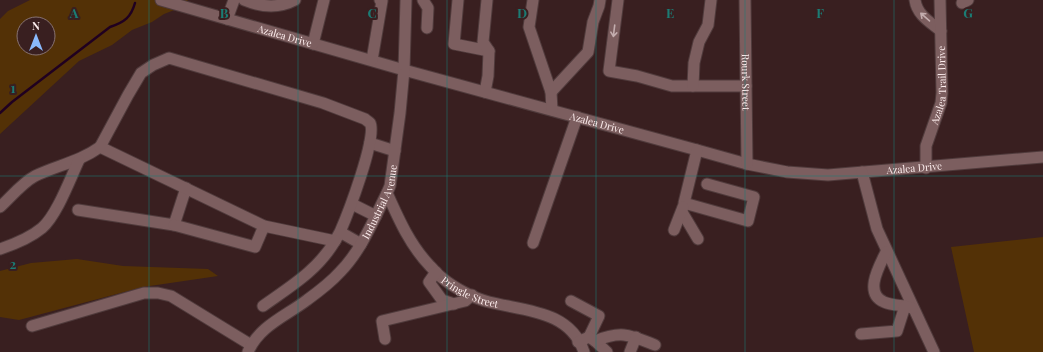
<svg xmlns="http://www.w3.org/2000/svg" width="1043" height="352" font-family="'Playfair Display',serif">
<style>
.green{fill:#533106;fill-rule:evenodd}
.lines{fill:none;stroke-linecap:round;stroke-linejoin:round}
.stream{stroke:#200020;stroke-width:2.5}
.minor-casing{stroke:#503b3c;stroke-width:13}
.minor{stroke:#7c5e5f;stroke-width:11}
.oneway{stroke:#c3adae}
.grid{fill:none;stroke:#1b7c74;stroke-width:1;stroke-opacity:0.55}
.labels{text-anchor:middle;stroke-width:4;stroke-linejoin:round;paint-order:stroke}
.street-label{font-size:10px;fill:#fdeeee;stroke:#391f20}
.grid-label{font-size:13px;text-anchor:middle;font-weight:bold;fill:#1b7c74;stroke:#391f20;stroke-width:4;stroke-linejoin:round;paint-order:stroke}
</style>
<rect width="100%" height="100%" fill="#391f20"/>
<path class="green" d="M30,0H188L182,7L164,14L152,22L132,30L112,45L79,61L0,134V19L8,11ZM24,24H48V48H24Z
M1043,237V352H974L951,247Z
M77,259L123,266L208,269L218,276L143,287L19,320L0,317V271L31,263Z"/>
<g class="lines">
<path class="stream" d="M0,113L12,102L110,27C125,22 131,17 135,3"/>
<defs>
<g id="minor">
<path id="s1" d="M161,0L404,70L697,150L747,164L787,172L828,175L1043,157"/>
<path d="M244,0C261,7 278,9 295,0"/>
<path d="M423,0L428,8L427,28"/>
<path d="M458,0L454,44L489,51"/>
<path d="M533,0L529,27L551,92L552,110"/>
<path d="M618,0L609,71L637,76L672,86H746"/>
<path id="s2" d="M745,0L747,164"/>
<path d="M915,0C917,15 930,22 941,31"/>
<path d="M962,3L968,0"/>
<path d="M227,19L234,0"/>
<path d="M313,44L324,0"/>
<path d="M372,60L382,1L380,0"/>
<path d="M693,86L694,63L699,42L708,25L711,0"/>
<path d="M485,92L488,76L489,51L483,42L487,0"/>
<path d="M551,92L588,52L593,22L599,6L600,0"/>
<path d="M370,143L395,151"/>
<path d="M697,150L684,203L748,221L754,197L707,184"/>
<path id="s3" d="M926,168V146L941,103L942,93L940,0"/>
<path d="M862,172L877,229L934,352"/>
<path id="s4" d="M387,193C399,220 410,245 430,266C434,270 437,274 441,277C454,288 473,298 489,302C524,311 570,310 584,352"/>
<path d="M352,204L376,216"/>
<path d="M0,207C11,197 22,183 35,176C58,165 79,162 100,147"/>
<path d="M78,210L174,225L186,188"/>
<path d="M682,212L698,239"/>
<path d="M174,225L255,247L264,226"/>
<path d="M674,230L683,207"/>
<path d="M340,232L335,241L264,226L100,147L128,95L141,73L153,65L169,58L323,103L365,119C366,120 369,122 370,123C378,136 347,216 340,232L361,244"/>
<path d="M533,243L577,117"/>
<path d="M0,249C15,244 30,238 42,228C57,215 70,179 79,160"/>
<path d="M886,252C880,265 863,293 884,302C890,305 898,305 905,306"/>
<path d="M436,272L429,282L442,300L454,304"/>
<path d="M571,301L599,316L589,337"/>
<path d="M263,306C291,286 317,271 335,241"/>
<path d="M32,326L144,293H158L171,296L251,345"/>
<path d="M861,334L897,331L905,306L912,308"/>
<path d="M385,339L382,321L465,301L472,295"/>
<path d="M595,341L607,352"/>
<path d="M578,342L589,337L595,341C622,330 630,335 655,345"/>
<path id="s5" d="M248,352C259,326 286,316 307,300C318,292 331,282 340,272C361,251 374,219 387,193L390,186L400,113L404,70L406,0"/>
<path d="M630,352L636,337"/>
</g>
</defs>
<use href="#minor" class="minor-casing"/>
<use href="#minor" class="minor"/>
</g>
<defs><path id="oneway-shaft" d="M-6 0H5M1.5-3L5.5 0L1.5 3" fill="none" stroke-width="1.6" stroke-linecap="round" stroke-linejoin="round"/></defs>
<g class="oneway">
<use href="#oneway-shaft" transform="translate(925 17) rotate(-139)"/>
<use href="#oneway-shaft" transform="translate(614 31) rotate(97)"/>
</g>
<path class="grid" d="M149,0V352M298,0V352M447,0V352M596,0V352M745,0V352M894,0V352M0,176H1043"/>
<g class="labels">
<g class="street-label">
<text dy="4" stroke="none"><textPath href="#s1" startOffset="129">Azalea Drive</textPath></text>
<text dy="4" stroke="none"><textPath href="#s2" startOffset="82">Rourk Street</textPath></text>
<text dy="4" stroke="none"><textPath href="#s3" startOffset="85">Azalea Trail Drive</textPath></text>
<text dy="4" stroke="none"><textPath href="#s1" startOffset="453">Azalea Drive</textPath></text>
<text dy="4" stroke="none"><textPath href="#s1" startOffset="777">Azalea Drive</textPath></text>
<text dy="4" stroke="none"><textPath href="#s5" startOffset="205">Industrial Avenue</textPath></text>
<text dy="4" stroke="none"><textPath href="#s4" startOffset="134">Pringle Street</textPath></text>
</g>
</g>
<g class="grid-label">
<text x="74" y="18">A</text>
<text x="224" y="18">B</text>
<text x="372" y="18">C</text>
<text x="522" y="18">D</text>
<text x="670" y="18">E</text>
<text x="820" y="18">F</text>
<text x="968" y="18">G</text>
<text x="13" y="93">1</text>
<text x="13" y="269">2</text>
</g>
<g transform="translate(36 36)"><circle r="19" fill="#391f20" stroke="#877272"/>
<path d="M0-3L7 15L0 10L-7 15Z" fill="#8abafc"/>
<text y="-6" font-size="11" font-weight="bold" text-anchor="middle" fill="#fdeeee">N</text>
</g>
</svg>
